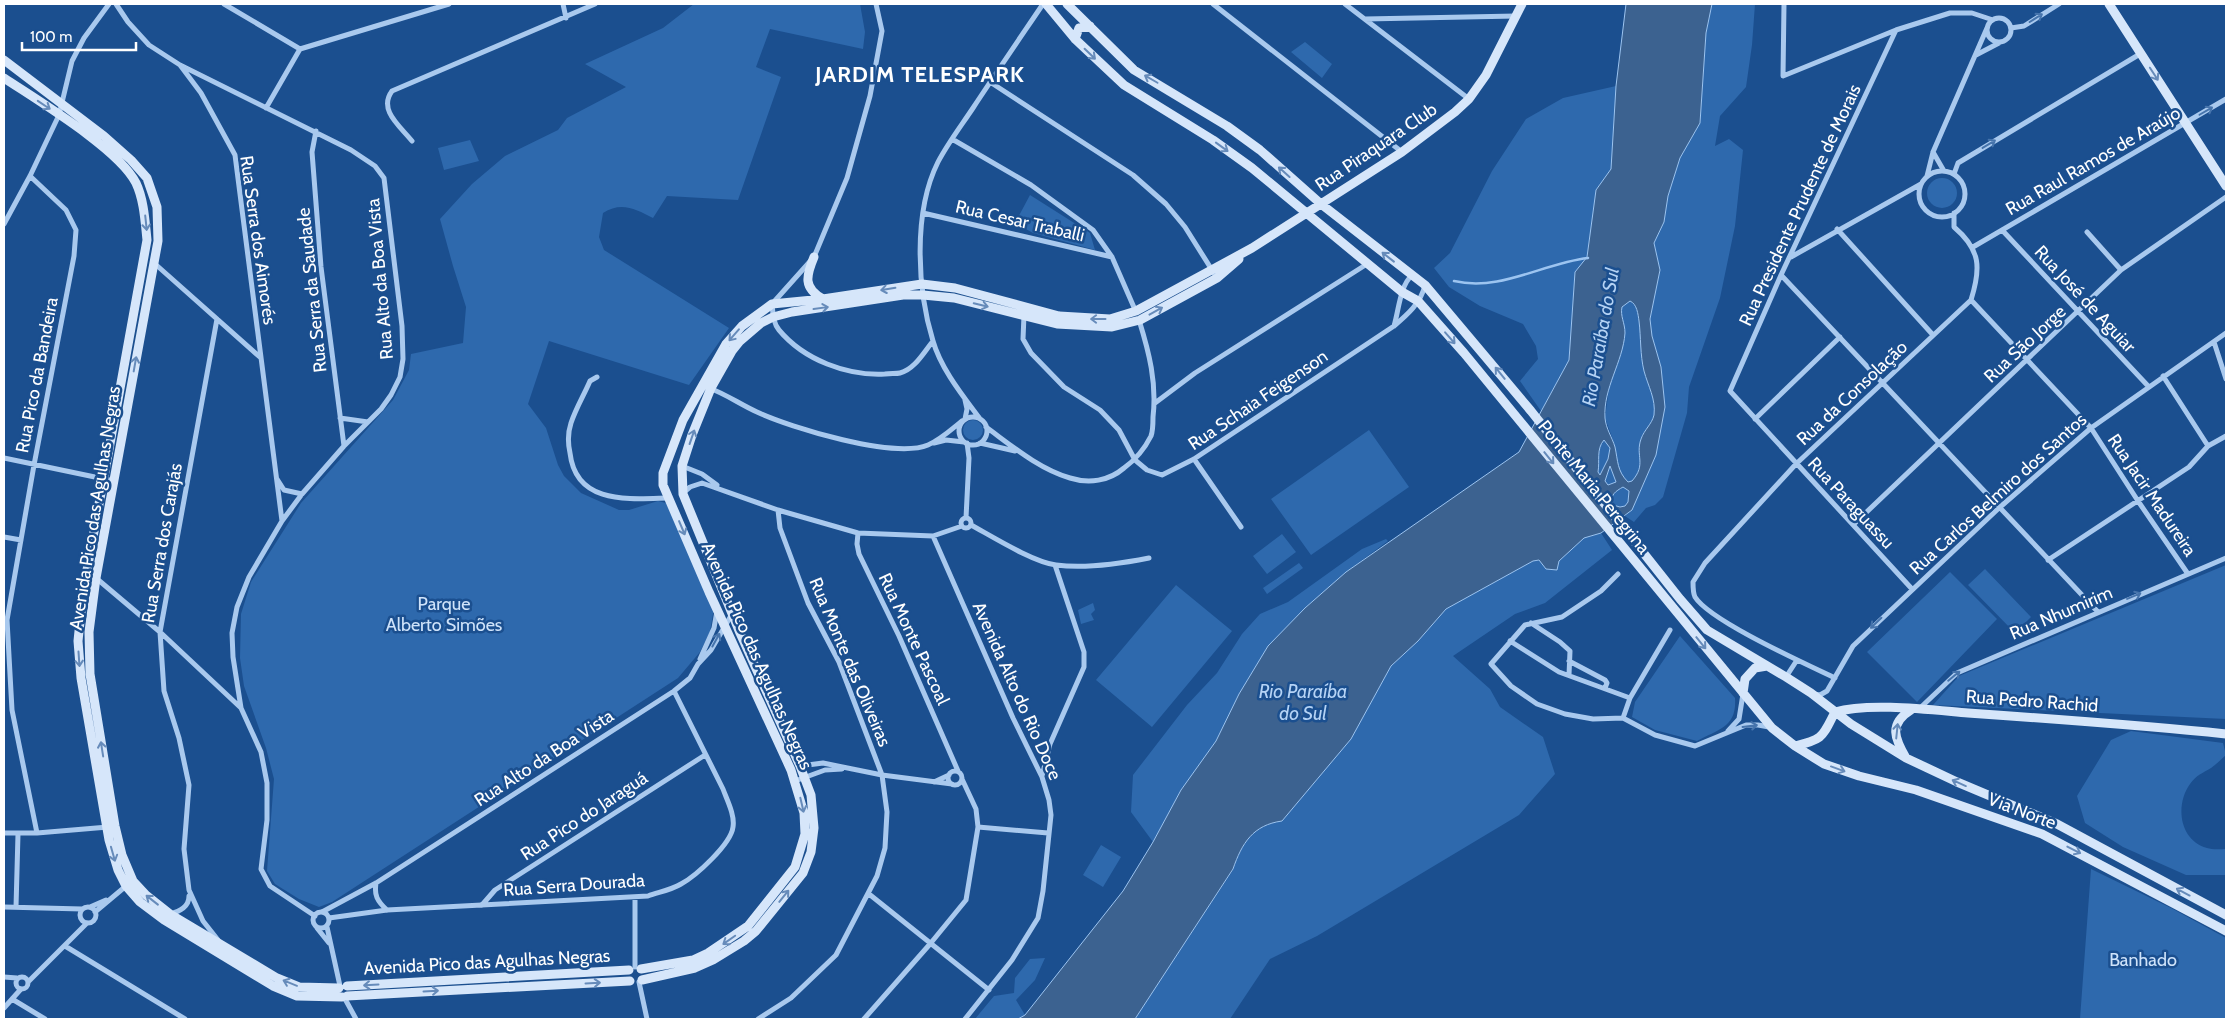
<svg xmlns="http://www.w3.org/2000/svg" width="2230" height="1023" font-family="Cabin,sans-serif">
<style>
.green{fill:#2e69ad}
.water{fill:#3c6290;stroke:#9cc4f0;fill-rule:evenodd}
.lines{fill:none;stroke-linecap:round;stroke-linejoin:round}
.stream{stroke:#9cc4f0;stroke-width:2.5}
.street{stroke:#a9c9ee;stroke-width:5}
.secondary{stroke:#d6e6fa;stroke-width:9}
.oneway{stroke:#4674ac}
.oneway2{stroke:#668bba}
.labels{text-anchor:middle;stroke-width:5;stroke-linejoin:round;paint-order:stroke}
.street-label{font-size:18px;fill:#fff;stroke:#1b4f8f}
.park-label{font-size:18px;fill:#cfe3fa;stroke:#1b4f8f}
.water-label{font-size:19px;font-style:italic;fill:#b5d3f5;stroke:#1b4f8f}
.district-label{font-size:22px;font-weight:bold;letter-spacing:1px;fill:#fff;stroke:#1b4f8f}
</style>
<rect width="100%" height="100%" fill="#1b4f8f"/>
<path class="green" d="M694,4H860L865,32L863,49L770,29L756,67L781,77L738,200L667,196L653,218C636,209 621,201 603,213L599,237L604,250L729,328L689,385L549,341L528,404L546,428L558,465L564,476L581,493L619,510H629L658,501L666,503L714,608L710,632L700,652L678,678L332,902L319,907L299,899L275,884L267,871L274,779L266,748L244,686L240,658L241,614L251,582L301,503L393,400L409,370L411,354L463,343L466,307L453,266L440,219L472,184L505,156L558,130L567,118L626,87L585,64L663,28Z
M1712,4H1755L1752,45L1746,87L1720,116L1715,146L1729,139L1743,150L1735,226L1720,298L1689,387L1687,413L1663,497L1655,505L1646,508L1634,522L1625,516L1632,510L1656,455L1662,415L1664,395L1661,367L1652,336L1650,319L1660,270L1654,243L1664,222L1668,196L1680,158L1700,123L1706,33Z
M1305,42L1332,64L1322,78L1291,52Z
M1616,86L1611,169L1596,190L1587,257L1575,272L1569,360L1541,411L1520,381L1538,359L1536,346L1523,324L1480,306L1449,287L1434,268L1450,253L1492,171L1526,119L1563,98Z
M470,140L479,161L444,170L438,148Z
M1927 193a15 15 0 1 1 30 0a15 15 0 1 1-30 0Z
M1030,195L1090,233L1095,250L1033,233L1015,223Z
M1630,301C1637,304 1638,314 1639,321C1641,337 1640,355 1644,371C1648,386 1656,399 1654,415C1652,424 1644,430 1641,438C1635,457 1648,462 1632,481L1628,482L1621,475L1618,467L1613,440L1605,418L1610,381L1622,345L1624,325L1621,319L1622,306Z
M963 430a10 10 0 1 1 20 0a10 10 0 1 1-20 0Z
M1369,430L1409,487L1311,555L1271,499Z
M1604,440L1610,448L1608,459L1600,475L1598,472C1600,461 1596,450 1604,440Z
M1610,466L1616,482L1608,485L1605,481Z
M1623,487L1629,491L1628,502L1625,506L1620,507L1613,505C1609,495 1616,491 1623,487Z
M1601,533L1612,550L1545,603L1515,614L1453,656L1490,689L1500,707L1543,737L1555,774L1519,815L1317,936L1270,959L1230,1019H1135L1233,870C1243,842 1252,826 1282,821L1351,739L1391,666L1418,641L1446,609L1533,561H1559L1584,538Z
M1282,534L1296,552L1267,574L1253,556Z
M1386,539L1388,541L1346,572L1305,608L1268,646L1239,694L1216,741L1181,790L1153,842L1131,812L1133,775L1187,705L1217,673L1242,634L1260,614L1288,602L1362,549Z
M1299,563L1303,568L1267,594L1263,588Z
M2226,565V719L1933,705L1959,676Z
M1985,569L2031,617L2015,633L1968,585Z
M1950,572L1997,619L1917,702L1867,652Z
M1176,585L1232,631L1152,727L1096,680Z
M1093,603L1095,610L1091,614L1094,620L1081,624L1078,610Z
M1680,636L1735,698C1737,727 1719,729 1697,741L1655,730L1632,717L1635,702Z
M2131,731L2223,743L2226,755C2221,759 2217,764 2211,768C2203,773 2196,775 2190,784C2175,805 2179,840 2207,848C2213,850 2220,849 2226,849V875H2186L2123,847L2085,823L2077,796L2111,740Z
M1101,845L1121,857L1103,887L1083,875Z
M2091,869L2171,908L2226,938V1019H2080Z
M1045,958L1035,980L1016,1000L1025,1015L1018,1019H975L994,996L1014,993L1015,978L1030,959Z"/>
<path class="water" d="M1626,4H1712L1706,33L1700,123L1680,158L1668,196L1664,222L1654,243L1660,270L1650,319L1652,336L1661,367L1665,407L1656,455L1632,510L1601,533L1584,538L1559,561L1557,570L1546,569L1539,560L1533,561L1446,609L1418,641L1391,666L1351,739L1282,821C1253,825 1242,843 1233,869L1135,1019H1018L1025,1015L1123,891L1153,842L1181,790L1216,741L1239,694L1268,646L1305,608L1346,572L1519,452L1569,360L1575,272L1587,257L1596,190L1611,169L1616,86ZM1630,301C1637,304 1638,314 1639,321C1641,337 1640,355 1644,371C1648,386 1656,399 1654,415C1652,424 1644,430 1641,439C1635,456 1647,464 1632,481L1628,482C1617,471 1618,461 1615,447C1612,437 1606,429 1605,418C1603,388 1623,362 1625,333C1625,323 1620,316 1622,307ZM1604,440L1610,448L1608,459L1600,475L1598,472C1600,461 1596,449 1604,440ZM1610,466L1616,482L1608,485L1605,481ZM1623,487L1629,491L1628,502L1625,506L1620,507L1613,505C1609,495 1616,491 1623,487Z"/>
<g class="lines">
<path class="stream" d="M1454,281C1501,292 1543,263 1588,258"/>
<path class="street" d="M116,4L128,22L149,45L180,65L201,93L235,155L282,521
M224,4L300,49
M563,4L566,18
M876,4L882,31L870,96L847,178L814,257L772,304C773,313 773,323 779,330C804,360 847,376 885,374C890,373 896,374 900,373C915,369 924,352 933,341
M1213,4L1402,152
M1345,4L1469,99
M1784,4L1783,76L1896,30L1950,13H1972L1993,20
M1987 30a12 12 0 1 1 24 0a12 12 0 1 1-24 0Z
M1365,19L1516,16
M2011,28L2024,26L2059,4
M1896,30L1781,275L1730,391L1912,589
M300,49L449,4
M1976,55L1999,43
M180,65L351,150L375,166L384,178L402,326L403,359L400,377L391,395L381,409L344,446L302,494L282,521L249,577L237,607L232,633L233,657L241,708L261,752L267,783V820L261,869L270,886L315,916
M990,82L1133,175L1166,204L1185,227L1217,278
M266,108L300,49
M316,131L312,152L321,267L344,446
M952,139L1031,185L1093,230L1112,257L1136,312
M412,141C400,126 378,110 392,91L595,4
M1933,152L1944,171
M1919 194a23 23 0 1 1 46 0a23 23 0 1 1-46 0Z
M1954,174L1958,163L2140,54
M30,176L66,210L76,230L74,256L34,465L7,620L12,710L37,833
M1927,176L1933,152L1987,28
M923,213L1112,257
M4,224L30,176L59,115L72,61L84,38L109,4
M1837,229L1933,335
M2002,230L2149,387
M2087,232L2121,270
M1973,247L2226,99
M1791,257L1921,184
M154,263L261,358
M1781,275L2098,612
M1971,300L2091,428L2138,501L2188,574
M1024,315L1023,339L1031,353L1064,387L1100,410L1119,430L1135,460L1147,470L1162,475L1194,459L1394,326C1407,315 1421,303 1425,285
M217,319L160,632L164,691L179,738L189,785L184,849L189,890L203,921L218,940
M1394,326C1399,309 1400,286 1412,275
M2214,342L2226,379
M2163,376L2208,446
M597,377L590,381C584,395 576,408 571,423C568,432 568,444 570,453C576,505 629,499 668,498
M709,388C726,394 741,405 757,412C791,428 894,459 928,445C940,440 952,429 962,421
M965,400L967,409L965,419
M1155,403L1195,373L1367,264
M959 431a14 14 0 1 1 28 0a14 14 0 1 1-28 0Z
M340,418L368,422
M980,419C963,396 941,369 933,341C917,289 913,212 938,162C948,143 961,126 973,108C996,73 1020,38 1043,4
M1755,419L1840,337
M986,427C1012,446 1039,469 1070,478C1089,484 1109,481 1124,468C1135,460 1145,448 1151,436C1153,431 1153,423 1153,417C1157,383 1149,352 1139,320
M934,443L946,440L964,442
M980,443L1015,451
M4,458L114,481
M1194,459L1241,527
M682,466L702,474L717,485
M277,479L284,490L302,494
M683,493L690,487L702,483L778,510L858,533L933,536L962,526
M961 523a5 5 0 1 1 10 0a5 5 0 1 1-10 0Z
M966,518L969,458L967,443
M1854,524L2121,270L2226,197
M971,525C993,537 1033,562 1056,565C1086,569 1119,564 1149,558
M858,533L857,544L859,554L899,636L958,771
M933,536L1013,718L1042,777L1049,800L1051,815L1043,891L1038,918L1012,960L965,1019
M4,537L21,540
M2048,560L2189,467L2208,446L2226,436
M1618,574L1601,591L1562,617L1525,625L1491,664L1511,686L1537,704L1565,714L1593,719L1623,718L1655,735L1695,746L1746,725H1758L1769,727
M96,578L160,632L241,708
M1531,623L1560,642L1570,651L1569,675
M1510,641L1559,672L1630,698
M700,659L714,628L717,611
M1569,661L1605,680L1607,683L1605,688
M1786,677L1797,660
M1835,678C1806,664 1710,621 1695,597C1693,593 1693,586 1693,582L1705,563L1796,464L1971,300C1981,268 1981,250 1954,227V213
M1814,694L1820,695L1827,691L1853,646L1999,508L2091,428L2226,333
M1919,709L1957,673L2226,558
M1623,718L1630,698L1670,630
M1728,731L1739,719L1743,694
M800,766L823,763L882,775L952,784
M948 778a7 7 0 1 1 14 0a7 7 0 1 1-14 0Z
M1042,776L1050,744L1084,667V652L1055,565
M795,781L825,770L842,769
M934,782L949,775
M978,827L1048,833
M4,833H37L108,827
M376,883C374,895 377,901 387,910
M869,894L989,990
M482,905L495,890L705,755
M80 915a8 8 0 1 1 16 0a8 8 0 1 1-16 0Z
M4,907L82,909
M16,907L18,834
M90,907L106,900
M313 920a8 8 0 1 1 16 0a8 8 0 1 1-16 0Z
M95,912L126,886
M322,912L376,883L674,691L690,678L698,664L711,650L732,614
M170,914C180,911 189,907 189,896
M329,918L387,910L648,896C659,892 671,890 681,884C696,876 731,844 733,827C735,815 727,800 723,789L674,691
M327,927L340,986
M317,928L329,943
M65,946L185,1019
M635,967V897
M16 983a6 6 0 1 1 12 0a6 6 0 1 1-12 0Z
M4,977L17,978
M28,982L87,923
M639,982L647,1019
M344,997L356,1019
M12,999L45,1019
M4,1008L21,989
M758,1019L791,998L836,955L877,876L885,848L887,812L882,775L839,662L808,603L780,528L778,510
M864,1019L930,944L966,900L978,827L976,809L962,779"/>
<path class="secondary" d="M1046,4L1075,39L1124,85L1213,140L1252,168L1402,292L1418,301L1464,353L1772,728L1795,746L1824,764L1859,776L1916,790L2042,834L2226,931
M1067,4L1134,70L1227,126L1260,150L1321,204L1425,285L1531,411L1680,599L1707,630L1786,677L1811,693L1851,724L1906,758L1957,782L2057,824L2226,915
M2109,4L2226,186
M1075,39L1079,28L1090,26
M4,60L104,136L131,160L147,178L157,207L158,241L96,578L89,632L90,674L115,826L122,855L133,881L146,895L170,914L277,978L299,987L339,988
M4,78C37,100 119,149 136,183C144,200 145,221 147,240L83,592L78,641L81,678L109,840L118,870L126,886L140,902L164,920L273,986L297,996L342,997
M814,257C806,276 803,288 823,299
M1743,693L1745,679L1755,668L1767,666
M1835,712C1869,702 1932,710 1968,713C2054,719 2140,725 2226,734
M1795,746C1824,739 1822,737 1835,712
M1906,758C1895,739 1888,724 1911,710
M641,969L693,960L708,953L748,926L795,867L805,834L804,813L791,770L709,592L663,485V473L683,420L726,344L742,326L772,304L823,299L922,284L955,288L1059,316L1110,319L1136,311L1252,248L1402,152L1455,112L1469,99L1486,75L1522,4
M642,980L695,968L713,960L744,941L756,931L803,873L811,852L814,828L811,795L800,766L740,633L683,494L682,466L692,435L711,388L732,351L740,341L761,323L773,317L792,312L903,295H923L954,298L1057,324L1112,327L1140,320L1217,278L1239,259
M347,986L629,970
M347,996L630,981"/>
</g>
<defs><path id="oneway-shaft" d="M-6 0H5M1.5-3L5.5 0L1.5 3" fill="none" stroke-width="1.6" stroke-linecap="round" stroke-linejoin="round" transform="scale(1.25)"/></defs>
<g class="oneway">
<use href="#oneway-shaft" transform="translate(2036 18) rotate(-32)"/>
<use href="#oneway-shaft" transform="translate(2206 111) rotate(-30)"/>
<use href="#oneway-shaft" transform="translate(1989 144) rotate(-31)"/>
<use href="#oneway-shaft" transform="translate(2134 596) rotate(-23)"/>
<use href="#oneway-shaft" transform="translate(1876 623) rotate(136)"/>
<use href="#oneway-shaft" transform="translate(716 640) rotate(-61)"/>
<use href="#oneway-shaft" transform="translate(1954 676) rotate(-39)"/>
<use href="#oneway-shaft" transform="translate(1750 726) rotate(-7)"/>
</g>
<g class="oneway2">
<use href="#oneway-shaft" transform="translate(1090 54) rotate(44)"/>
<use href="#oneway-shaft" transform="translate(2154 74) rotate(57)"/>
<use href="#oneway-shaft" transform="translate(1151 79) rotate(-150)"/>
<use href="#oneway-shaft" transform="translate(44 105) rotate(34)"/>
<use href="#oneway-shaft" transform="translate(1222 147) rotate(36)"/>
<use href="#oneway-shaft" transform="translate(1284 172) rotate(-138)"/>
<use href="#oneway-shaft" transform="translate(146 223) rotate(84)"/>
<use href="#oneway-shaft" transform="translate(1388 257) rotate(-142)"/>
<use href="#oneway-shaft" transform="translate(888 289) rotate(171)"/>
<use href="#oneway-shaft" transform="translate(981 305) rotate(14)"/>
<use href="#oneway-shaft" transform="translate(821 308) rotate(-8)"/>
<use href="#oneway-shaft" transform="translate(1156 311) rotate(-29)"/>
<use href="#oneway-shaft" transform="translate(1098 319) rotate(180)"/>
<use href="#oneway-shaft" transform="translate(734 335) rotate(131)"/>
<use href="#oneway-shaft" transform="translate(1450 338) rotate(49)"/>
<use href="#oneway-shaft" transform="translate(135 364) rotate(-80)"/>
<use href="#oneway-shaft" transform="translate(1500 373) rotate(-129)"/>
<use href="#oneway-shaft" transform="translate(692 437) rotate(-71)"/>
<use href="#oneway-shaft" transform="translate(1549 458) rotate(51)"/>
<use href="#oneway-shaft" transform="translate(682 528) rotate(67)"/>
<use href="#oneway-shaft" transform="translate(1701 643) rotate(51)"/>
<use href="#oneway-shaft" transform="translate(79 659) rotate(86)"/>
<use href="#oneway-shaft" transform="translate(1897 731) rotate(-84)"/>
<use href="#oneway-shaft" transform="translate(102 749) rotate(-99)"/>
<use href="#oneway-shaft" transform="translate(1838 769) rotate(20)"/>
<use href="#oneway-shaft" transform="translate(1959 783) rotate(-156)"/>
<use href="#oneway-shaft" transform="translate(802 805) rotate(77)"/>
<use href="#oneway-shaft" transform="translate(2074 850) rotate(27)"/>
<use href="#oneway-shaft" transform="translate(113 854) rotate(74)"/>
<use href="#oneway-shaft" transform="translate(2183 892) rotate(-152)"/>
<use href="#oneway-shaft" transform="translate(784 896) rotate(-51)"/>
<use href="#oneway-shaft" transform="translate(152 900) rotate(-142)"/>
<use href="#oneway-shaft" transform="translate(729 940) rotate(145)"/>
<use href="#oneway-shaft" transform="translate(290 983) rotate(-158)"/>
<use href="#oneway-shaft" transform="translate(593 983) rotate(-3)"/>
<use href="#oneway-shaft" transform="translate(371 985) rotate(177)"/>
<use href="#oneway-shaft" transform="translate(431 991) rotate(-3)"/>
</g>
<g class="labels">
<g class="street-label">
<text transform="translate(1376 147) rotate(-34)" y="6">Rua Piraquara Club</text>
<text transform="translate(2093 161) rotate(-30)" y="6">Rua Raul Ramos de Araújo</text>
<text transform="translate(1800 205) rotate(-65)" y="6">Rua Presidente Prudente de Morais</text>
<text transform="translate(1020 221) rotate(13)" y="6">Rua Cesar Traballi</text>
<text transform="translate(258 240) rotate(82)" y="6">Rua Serra dos Aimorés</text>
<text transform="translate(380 279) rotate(-95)" y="6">Rua Alto da Boa Vista</text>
<text transform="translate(312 290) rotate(-96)" y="6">Rua Serra da Saudade</text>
<text transform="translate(2085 299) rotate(47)" y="6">Rua José de Aguiar</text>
<text transform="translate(2025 344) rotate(-43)" y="6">Rua São Jorge</text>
<text transform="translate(37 375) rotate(-79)" y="6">Rua Pico da Bandeira</text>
<text transform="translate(1852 393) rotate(-43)" y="6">Rua da Consolação</text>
<text transform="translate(1258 400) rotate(-34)" y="6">Rua Schaia Feigenson</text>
<text transform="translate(1594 487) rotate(51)" y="6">Ponte Maria Peregrina</text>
<text transform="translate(1998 494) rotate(-42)" y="6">Rua Carlos Belmiro dos Santos</text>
<text transform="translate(2152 495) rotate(56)" y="6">Rua Jacir Madureira</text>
<text transform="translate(1851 503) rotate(47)" y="6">Rua Paraguassu</text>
<text transform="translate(95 508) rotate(-81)" y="6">Avenida Pico das Agulhas Negras</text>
<text transform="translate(162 543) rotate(-80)" y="6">Rua Serra dos Carajás</text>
<text transform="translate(2061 613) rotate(-23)" y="6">Rua Nhumirim</text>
<text transform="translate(914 639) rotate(65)" y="6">Rua Monte Pascoal</text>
<text transform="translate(757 656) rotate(66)" y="6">Avenida Pico das Agulhas Negras</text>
<text transform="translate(850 662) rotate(67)" y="6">Rua Monte das Oliveiras</text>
<text transform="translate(1017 691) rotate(66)" y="6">Avenida Alto do Rio Doce</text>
<text transform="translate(2032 701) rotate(4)" y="6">Rua Pedro Rachid</text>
<text transform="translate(544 758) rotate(-33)" y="6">Rua Alto da Boa Vista</text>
<text transform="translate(2022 811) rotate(21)" y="6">Via Norte</text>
<text transform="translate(584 816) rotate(-33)" y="6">Rua Pico do Jaraguá</text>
<text transform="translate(574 885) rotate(-4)" y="6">Rua Serra Dourada</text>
<text transform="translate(487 962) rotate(-3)" y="6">Avenida Pico das Agulhas Negras</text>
</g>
<g class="park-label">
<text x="444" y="610">Parque<tspan x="444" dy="21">Alberto Simões</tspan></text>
<text x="2143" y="966">Banhado</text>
</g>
<g class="water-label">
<text transform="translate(1600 337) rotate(-80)" y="7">Rio Paraíba do Sul</text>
<text x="1303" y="698">Rio Paraíba<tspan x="1303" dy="22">do Sul</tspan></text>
</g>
<g class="district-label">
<text x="920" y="82">JARDIM TELESPARK</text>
</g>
</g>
<rect width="2230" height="1023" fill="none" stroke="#ffffff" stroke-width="10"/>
<path d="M22 42v8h114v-8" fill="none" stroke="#ffffff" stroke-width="2.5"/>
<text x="30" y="42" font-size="15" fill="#ffffff" stroke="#1b4f8f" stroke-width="4" paint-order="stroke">100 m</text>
</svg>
